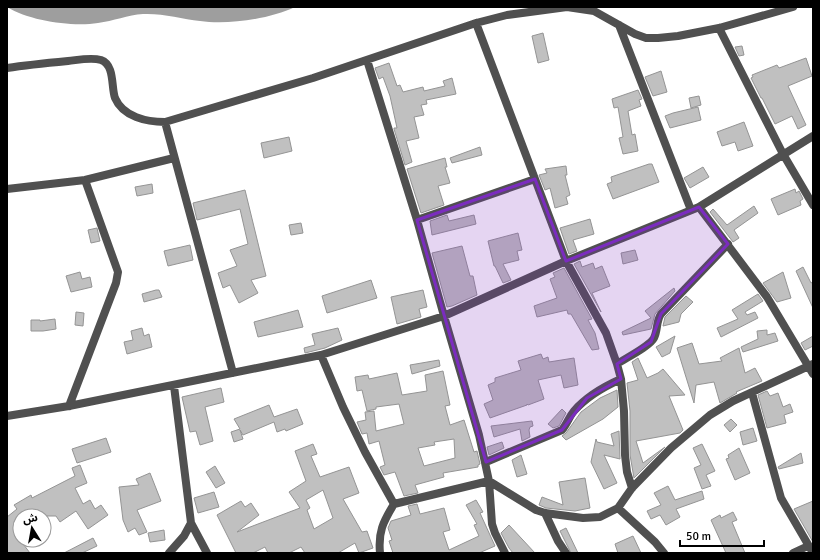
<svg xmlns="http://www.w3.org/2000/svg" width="820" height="560" font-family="Signika,'Noto Sans Arabic',sans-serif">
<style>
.water{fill:#9e9e9e}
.building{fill:#c0c0c0;stroke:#949494;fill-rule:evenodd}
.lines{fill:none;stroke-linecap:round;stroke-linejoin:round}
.street{stroke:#505050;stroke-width:8}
.marked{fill:#7b2cbf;fill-opacity:0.2;stroke:#7b2cbf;stroke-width:3;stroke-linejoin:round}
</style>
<rect width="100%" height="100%" fill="#fff"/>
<path class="water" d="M7,7H295C270,19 228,25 200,21C182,19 162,13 143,14C128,15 113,21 98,23C72,27 30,21 7,7Z"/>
<path class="building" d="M543,33L549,60L538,63L532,36Z
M742,46L744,55L739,56L735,47Z
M806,58L812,76L788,86L806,125L798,129L792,116L775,124L762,98H761L751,78L753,77L752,75L777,65L779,68Z
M389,63L397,86L400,85L403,92L423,87L424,91L445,86L443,81L452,78L456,94L426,100L427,104L421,105L424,115L414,117L419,138L406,141L412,162L405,165L394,129V128H397L390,96L383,77L379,79L375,68Z
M661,71L667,92L653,96L645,77Z
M638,90L642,99L639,100L641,106L628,111L632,135L635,134L638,151L623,154L619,138L623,137L618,107L614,108L612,99Z
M699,96L701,105L691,108L689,98Z
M698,107L701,120L670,128L665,116L673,113Z
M744,122L753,146L738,151L735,142L722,146L717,132Z
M289,137L292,151L264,158L261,143Z
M480,147L482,155L452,163L450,158Z
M445,158L447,167H445L450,183L438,186L444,205L421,213L407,169Z
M649,164H652L659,182L613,199L607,184L612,182L611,177Z
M566,166L567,175H565L570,195L566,197L568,204L555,208L550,188L545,190L539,175L547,173L545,169Z
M703,167L709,177L690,188L684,178Z
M152,184L153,193L137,196L135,187Z
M795,189L796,193L799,191L803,199L800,201L801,205L778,215L771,199Z
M245,190L266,276L251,280L258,293L239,303L230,285L223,288L218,273L237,266L230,250L248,244L240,209L197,220L193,203Z
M754,206L758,213L734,230L739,238L733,242L710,212L713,209L727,225Z
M447,215L449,221L474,215L476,224L432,235L430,221Z
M590,219L594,234L573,240L577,251L569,254L560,228Z
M301,223L303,233L291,235L289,225Z
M97,228L100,241L91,243L88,230Z
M518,233L522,250L517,251L519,260L503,264L511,280L503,283L495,266H494L488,241Z
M190,245L193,260L168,266L164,251Z
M462,246L470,276H473L477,295L452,306L447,307L432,253Z
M635,250L638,260L623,264L621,253Z
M580,261L582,267L593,263L595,269L602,266L610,286L592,293L601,312L574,264Z
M803,267L811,283L813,282V308L796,271Z
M564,268L592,319L588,320L595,333L599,349L592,350L571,314H568L567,310L537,317L534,306L557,298L550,279L555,277L553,273Z
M80,272L82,279L90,277L92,287L71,292L66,276Z
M783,272L791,298L777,302L763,283Z
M371,280L377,298L327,313L322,296Z
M674,288L675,291L655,314L651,329L623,335L622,332L651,318L645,311Z
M156,290H159L162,297L144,302L142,294Z
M423,290L427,307L419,309L421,317L397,324L391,297Z
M758,294L763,301L745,312L747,315L755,312L758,318L721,337L717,328L738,319L732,310Z
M686,296L693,302L681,314L679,322L663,326L665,317Z
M298,310L303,327L258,337L254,322Z
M76,312L84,313L83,326L75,325Z
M55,319L56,329L43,331H31V320H40V321Z
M142,328L144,336L149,334L152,347L127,354L124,342L133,340L131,331Z
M338,328L342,340L325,348L305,353L304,348L315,345L312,334Z
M767,330V335L775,333L778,341L743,352L741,347L758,339L757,331Z
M675,336L670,353L662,357L656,347Z
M813,336V346L805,350L801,343Z
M692,343L699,364L722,361L720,358L739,348L745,373L755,368L762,381L736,392L737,393L720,403L714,382L696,385L694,403L677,348Z
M541,354L543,359L548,357L549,362L574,358L578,385L564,388L561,375L538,380L544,399L528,405L527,404V405L490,418L484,404L493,400L488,385L495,382V378L521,370L518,361Z
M638,358L647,378L658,373L663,369L685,395L669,396L683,430L680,433L636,441L643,463L665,447L634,478L630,455V411L627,383L638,380L632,362Z
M439,360L440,366L412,374L410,365Z
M443,371L450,405L445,406L450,425L464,420L474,452L477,451L480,464L478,465V467L443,473L444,477L415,485L418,493L404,496L395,472L384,475L380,467L385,465L379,441L369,444L367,433L362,434L357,422L366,420L365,412L374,411L376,431L404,424L399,404L376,407V409L367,411L362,390L357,391L355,377L368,375L369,379L397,373L402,395L427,391L425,375ZM454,439L455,458L424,466L418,448L435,445L434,442Z
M221,388L224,402L205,407L213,441L200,445L196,431L190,432L182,397Z
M617,390L618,407L603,419L566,440L562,436L566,433L581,412L600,398Z
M767,391L770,396L778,393L783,407L790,404L793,412L784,415L786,423L767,428L758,395Z
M269,405L274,417L297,409L303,424L286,431L285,429L277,432L274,422L243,435L240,430L243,439L234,442L231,432L240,429L234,419Z
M562,409L566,413L559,426L553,428L548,424Z
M731,419L737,425L730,432L724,425Z
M532,421L533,426L530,427L529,430L530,437L522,441L520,429L494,437L491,426Z
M753,428L757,441L743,445L740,432Z
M619,431L620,459L604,455L617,483L604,489L591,462L596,439L597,442L614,446L611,434Z
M106,438L111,452L77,463L72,449Z
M502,442L504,448L489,455L487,447Z
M313,444L317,454L311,456L320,477L349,467L359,493L343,499L362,532L367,531L373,548L359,553L355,543L338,553H305L301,547L289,553H268L265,547L253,553H236L217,515L241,501L245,507L251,503L259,515L237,532L300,508L289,492L306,481L295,451ZM323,490L333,518L314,529L307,510L310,508L306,500Z
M702,444L715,471L706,475L711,486L702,489L694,468L701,465L693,448Z
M739,448L750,473L735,480L726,459L729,458L728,455Z
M801,453L803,463L779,469L778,467Z
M521,455L527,474L517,477L512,460Z
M80,465L87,483L75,488L83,504L90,500L95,509L101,505L108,515L88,529L76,511L60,522L56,516H20V527L14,532L30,553H7V517L17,509L14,505L31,495L32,498L75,476L72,468Z
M215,466L225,483L216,488L206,472Z
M150,473L161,501L137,510L147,532L139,535L135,528L128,532L123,520L119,487L139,485L136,479Z
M585,478L590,508L575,511L546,508L539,505L542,497L563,505L559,482Z
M668,486L675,500L702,491L704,499L676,509L680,517L666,525L660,515L651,519L647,511L661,505L654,493Z
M214,492L219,507L198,513L194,498Z
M476,500L483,512L480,513L495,546L479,553H393L389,541L392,540L388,528L391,521L411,515L408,506L417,504L420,514L444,508L450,530L443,532L449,550L479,536L474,525L477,524L466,505Z
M813,501V542L794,509Z
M733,512L737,520L732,522L745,553H726L711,520L720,515L721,518Z
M509,525L535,553H513L509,548L501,533Z
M566,528L578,553H571L560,531Z
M164,530L165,540L150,542L148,533Z
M633,536L641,553H618L615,544Z
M93,538L97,546L82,553H64Z"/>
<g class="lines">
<path class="street" d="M476,23L566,261L606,333L617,364L621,379L624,411L625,455L627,472L632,488
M619,25L691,210
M719,28L783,154L813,205
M367,60L417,220L444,316L479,435L489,481L492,524L495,533L505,553
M7,68C27,65 47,63 68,61C78,60 91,57 101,60C115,65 111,87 115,98C123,117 147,122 165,122L313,78L476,23L507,15L567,7L594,11L635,34L646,38H658L678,36L719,28L793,7
M165,122L233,373
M7,189L85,180L174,158
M699,207L767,297L813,374
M417,220L535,179
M321,355L343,407L365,452L394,504
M617,364C626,358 650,346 654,338C658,330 656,321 661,314L728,244
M174,386L191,523L207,553
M752,393L781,498L813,553
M69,406L116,283L118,272L85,180
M7,416L69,406L321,355L444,316L566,261L699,207L813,136
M486,462L562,430C567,424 569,417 574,411C587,396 603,387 621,379
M618,508L655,542L664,553
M545,513L558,541L566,553
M169,553L184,536L191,523
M380,553C378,532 383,522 394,504L489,481L536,510L545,513L583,518L600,517L618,508L632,488L671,448L710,415L733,401L813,364
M793,553L808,546"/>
</g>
<path class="marked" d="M535,179L566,261L699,207L728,244L661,314L651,342L617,364L621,379L587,398L562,430L486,462L417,220Z"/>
<rect width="820" height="560" fill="none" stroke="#000000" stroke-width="16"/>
<g transform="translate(32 528) rotate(349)"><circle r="19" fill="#ffffff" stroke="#999999"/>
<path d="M0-3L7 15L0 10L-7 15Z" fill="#000000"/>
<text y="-6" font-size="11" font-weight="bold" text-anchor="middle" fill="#000000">ش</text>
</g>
<path d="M680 540v6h84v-6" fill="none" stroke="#000000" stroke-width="2"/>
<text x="686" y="540" font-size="12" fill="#000000" stroke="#ffffff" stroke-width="3" paint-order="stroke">50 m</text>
</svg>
